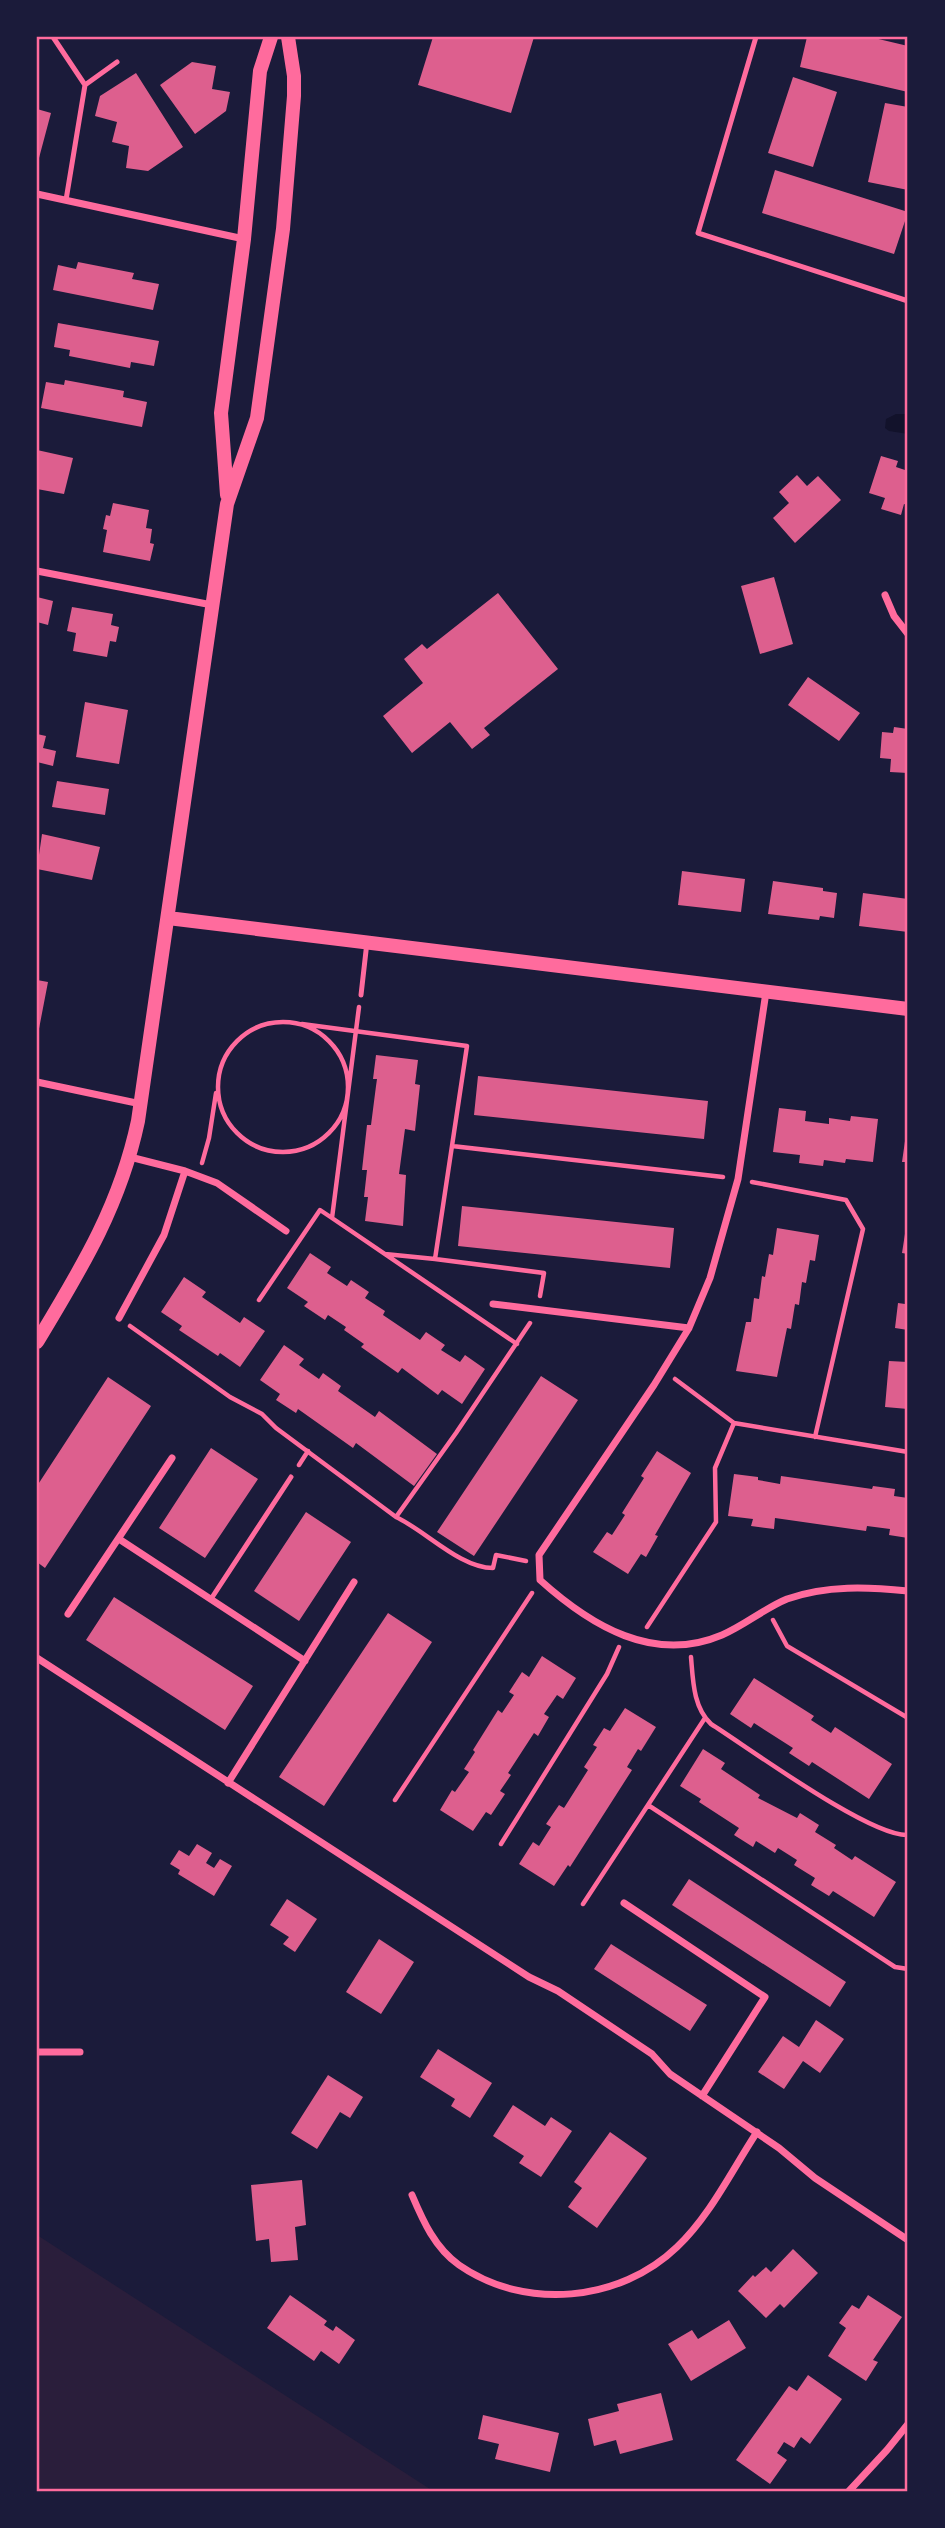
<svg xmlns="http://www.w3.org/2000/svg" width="945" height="2528" font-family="'Archivo Narrow',sans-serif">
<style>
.green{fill:#2a1e3b}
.water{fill:#12122b}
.building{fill:#dd5f8e}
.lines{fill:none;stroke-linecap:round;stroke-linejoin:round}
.path{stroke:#ff6b9d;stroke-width:4.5}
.service{stroke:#ff6b9d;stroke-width:5}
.minor{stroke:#ff6b9d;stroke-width:7}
.secondary{stroke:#ff6b9d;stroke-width:14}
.neatline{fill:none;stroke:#ff6b9d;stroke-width:2.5}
</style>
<rect width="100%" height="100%" fill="#1b1b3a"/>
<path class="green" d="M37,2235L433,2491H37Z"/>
<path class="water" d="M896,414H908V434L889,431L885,428L886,419Z"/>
<path class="building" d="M433,37H534L511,113L418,85Z
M807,37H870L908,46V92L800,67Z
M192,62L216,66L212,89L230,92L226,111L195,134L160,85Z
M136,73L183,147L148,171L126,168L129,146L112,142L117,122L95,116L100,96Z
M793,77L837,92L813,167L768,153Z
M885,103L908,107V190L868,182Z
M37,109L51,113L39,158L37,157Z
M775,170L908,212L894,254L762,213Z
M78,262L134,273L132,279L159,284L153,310L53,290L58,265L76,269Z
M58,323L159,341L154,366L131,362L130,368L69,356L70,350L54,347Z
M65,380L124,391L123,397L147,402L142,427L41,408L46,382L64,385Z
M37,450L73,458L64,494L37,489Z
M881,456L898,461L896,467L908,471V505L904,504L901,515L881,509L885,498L869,493Z
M797,475L807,486L818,476L841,500L795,543L773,518L789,503L779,492Z
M113,503L149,510L146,528L152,529L150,543L154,544L150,561L103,552L107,530L103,529L106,515L110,516Z
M774,577L793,644L760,654L741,586Z
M498,593L558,669L484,728L490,735L472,749L450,722L412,753L383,716L423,683L404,659L422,644L427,649Z
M37,597L53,601L48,625L37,622Z
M72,607L113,614L111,625L119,627L116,642L110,641L107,657L73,651L76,633L67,631Z
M808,677L860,713L839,741L788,705Z
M85,702L128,710L119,764L76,757Z
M894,727L908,729V773L890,772L891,759L880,758L882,732L893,733Z
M37,734L46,736L43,748L56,751L53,766L37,762Z
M57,781L109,789L105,815L52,807Z
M42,834L100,847L92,880L37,869Z
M682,871L745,879L741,912L678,905Z
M773,881L823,888V891L837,893L834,918L820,916L819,920L768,914Z
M863,893L908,899V932L859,926Z
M37,980L48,982L38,1034H37Z
M376,1055L418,1060L415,1084L420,1085L415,1131L405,1129L399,1174L406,1175L403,1226L365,1221L368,1197H364L367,1170H362L367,1125H371L376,1086L377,1079H373Z
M478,1076L708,1101L704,1139L474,1115Z
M779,1108L806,1111L805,1121L829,1124V1118L850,1121L851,1116L878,1119L873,1162L846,1159L845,1163L824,1160L823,1166L799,1163L800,1155L773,1152Z
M907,1127L908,1128V1162H902Z
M462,1206L674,1228L670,1268L458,1246Z
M907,1221H908V1254L902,1253Z
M777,1228L819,1235L815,1261L810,1260L806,1283L802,1282L799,1305L795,1304L791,1329L787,1328L777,1377L736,1371L746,1322H751L754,1298L759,1299L762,1276L765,1277L769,1254L773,1255Z
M310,1253L331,1267L327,1273L347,1286L351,1280L369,1292L365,1298L385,1311L383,1315L420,1340L426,1332L445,1345L441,1350L460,1362L465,1355L485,1369L462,1404L442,1390L438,1395L402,1368L398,1373L361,1347L364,1344L344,1330L346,1327L328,1315L325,1320L304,1306L308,1302L287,1288Z
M184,1277L206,1292L202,1297L240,1323L244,1317L265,1331L240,1367L220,1353L218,1356L179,1330L182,1326L161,1312Z
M907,1288H908V1330L895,1328L898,1303L905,1304Z
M284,1345L304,1359L299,1365L319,1379L323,1373L341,1386L338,1391L375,1417L379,1411L437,1454L414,1486L356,1443L353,1448L298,1409L296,1413L276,1400L280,1394L260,1380Z
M889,1361L908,1362V1409L885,1407Z
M541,1376L578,1400L474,1556L437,1532Z
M108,1377L151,1406L45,1568L37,1562V1486Z
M211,1448L258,1479L205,1558L159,1528Z
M657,1451L691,1473L655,1535L658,1536L646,1557L641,1554L628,1574L593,1552L607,1532L612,1535L625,1515L622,1513L644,1478L641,1476Z
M734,1474L758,1477V1480L780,1484L781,1476L872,1489L873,1486L895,1489L894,1496L908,1498V1538L889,1535L890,1529L867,1526L866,1531L775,1518L774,1529L751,1526L753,1519L728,1516Z
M306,1512L351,1542L299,1621L254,1591Z
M114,1597L253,1686L225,1730L86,1640Z
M388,1613L432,1642L324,1806L279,1777Z
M542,1656L576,1678L563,1699L557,1695L544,1714L549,1717L538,1736L534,1733L508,1773L511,1775L500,1791L505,1794L491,1815L486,1812L473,1831L440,1810L452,1790L455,1792L469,1772L464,1769L475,1752L473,1750L498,1710L502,1713L514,1695L509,1692L522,1672L529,1677Z
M754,1678L814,1716L811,1720L831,1733L835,1727L892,1764L869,1799L812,1762L809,1766L789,1753L793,1748L754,1723L751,1728L730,1714Z
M625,1708L656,1727L641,1751L638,1749L627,1767L632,1770L570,1867L568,1865L554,1886L519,1864L533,1842L539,1846L551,1827L546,1824L559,1805L564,1808L588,1770L584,1767L597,1747L593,1745L604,1728L610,1731Z
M703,1749L725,1763L721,1769L760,1795L758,1798L797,1818L800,1813L819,1825L815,1832L836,1845L834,1848L852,1860L855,1856L896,1882L874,1917L833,1891L829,1896L811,1885L815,1878L794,1865L797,1860L778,1848L775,1853L756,1841L753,1847L734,1835L739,1828L699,1802L701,1799L680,1786Z
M197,1844L212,1853L206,1863L214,1868L220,1859L232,1866L214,1896L178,1874L180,1870L170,1864L179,1850L189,1856Z
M689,1879L846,1982L830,2007L672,1905Z
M287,1899L317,1919L295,1952L283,1944L289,1937L270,1925Z
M379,1939L414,1962L381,2014L346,1992Z
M611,1944L707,2005L690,2031L594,1969Z
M816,2020L844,2039L820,2073L803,2061L784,2089L758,2072L783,2036L799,2047Z
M438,2049L492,2083L470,2118L451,2106L455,2099L420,2077Z
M328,2075L363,2097L350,2118L340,2112L317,2149L291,2133Z
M513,2105L545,2126L551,2117L572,2131L541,2177L519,2163L524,2156L493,2136Z
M610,2132L647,2158L597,2228L568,2207L582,2188L574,2182Z
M302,2180L306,2225L295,2227L298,2260L271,2262L269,2239L256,2241L251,2185Z
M793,2249L818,2273L784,2308L780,2304L766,2318L738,2291L753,2275L755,2277L766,2267L771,2272Z
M290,2295L327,2321L324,2325L333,2331L336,2326L355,2340L339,2364L321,2351L314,2361L267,2328Z
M868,2295L902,2317L873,2360L878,2362L866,2381L828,2356L846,2328L839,2323L852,2305L859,2309Z
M729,2320L746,2348L691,2381L668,2344L692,2330L698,2339Z
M808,2375L842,2399L810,2444L801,2437L794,2448L784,2442L777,2453L787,2460L770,2484L736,2460L789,2386L797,2391Z
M661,2393L673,2440L620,2454L616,2440L594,2446L588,2419L619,2411L617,2404Z
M483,2415L559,2433L550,2472L495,2459L499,2444L478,2439Z"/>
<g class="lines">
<path class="path" d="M359,1007L332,1218L517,1344
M218 1087a65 65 0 1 1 130 0a65 65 0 1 1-130 0Z
M302,1024L467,1046L435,1259L385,1254
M452,1146L723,1177
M202,1163L209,1138L216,1093
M752,1182L846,1200L863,1229L815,1437
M435,1259L544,1273L540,1296
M259,1300L320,1210L332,1218
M130,1326L230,1397L262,1414L276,1428L396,1517
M734,1423L908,1452
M299,1465L308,1451
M526,1561L496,1555L493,1568C460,1568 426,1531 396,1517L456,1433L530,1323
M773,1620L787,1646L908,1718
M647,1627L716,1522L715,1468L734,1423L675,1379
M691,1657C693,1680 693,1707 711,1724C749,1748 870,1837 908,1835
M705,1718L648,1805L895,1967L908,1969
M395,1800L532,1593
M501,1844L607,1674L619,1647
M583,1904L648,1805"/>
<path class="service" d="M53,37L85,85
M756,37L698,233L908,301
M66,200L85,85L117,62
M361,995L367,942
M211,1599L291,1477"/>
<path class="minor" d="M37,194L244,239
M37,571L212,605
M885,595L894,616L908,634
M766,992L738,1179L710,1278L689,1328L654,1385L539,1555L540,1580C591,1626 654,1664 722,1635C745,1625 765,1608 787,1599C827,1585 868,1587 908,1591
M37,1082L141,1104
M130,1157L185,1171L217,1183L286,1231
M493,1304L689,1328
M119,1318L164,1235L185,1171
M119,1539L305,1661
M68,1614L172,1458
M37,1658L529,1977L558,1991L652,2054L670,2074L779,2148L815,2178L908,2240
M228,1783L354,1582
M624,1903L765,1997L702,2096
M37,2052H80
M412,2195C423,2221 435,2248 459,2265C525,2311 620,2302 677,2247C710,2216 732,2170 757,2132
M849,2491L887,2450L908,2424"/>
<path class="secondary" d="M227,495L221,413L244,239L260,71L271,37
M168,918L908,1009
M37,1342C81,1269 120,1206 138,1121L227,504L257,418L283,229L294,96V76L288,37"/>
</g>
<rect width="945" height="2528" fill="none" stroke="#1b1b3a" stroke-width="77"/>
<rect x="38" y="38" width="868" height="2452" class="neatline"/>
</svg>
